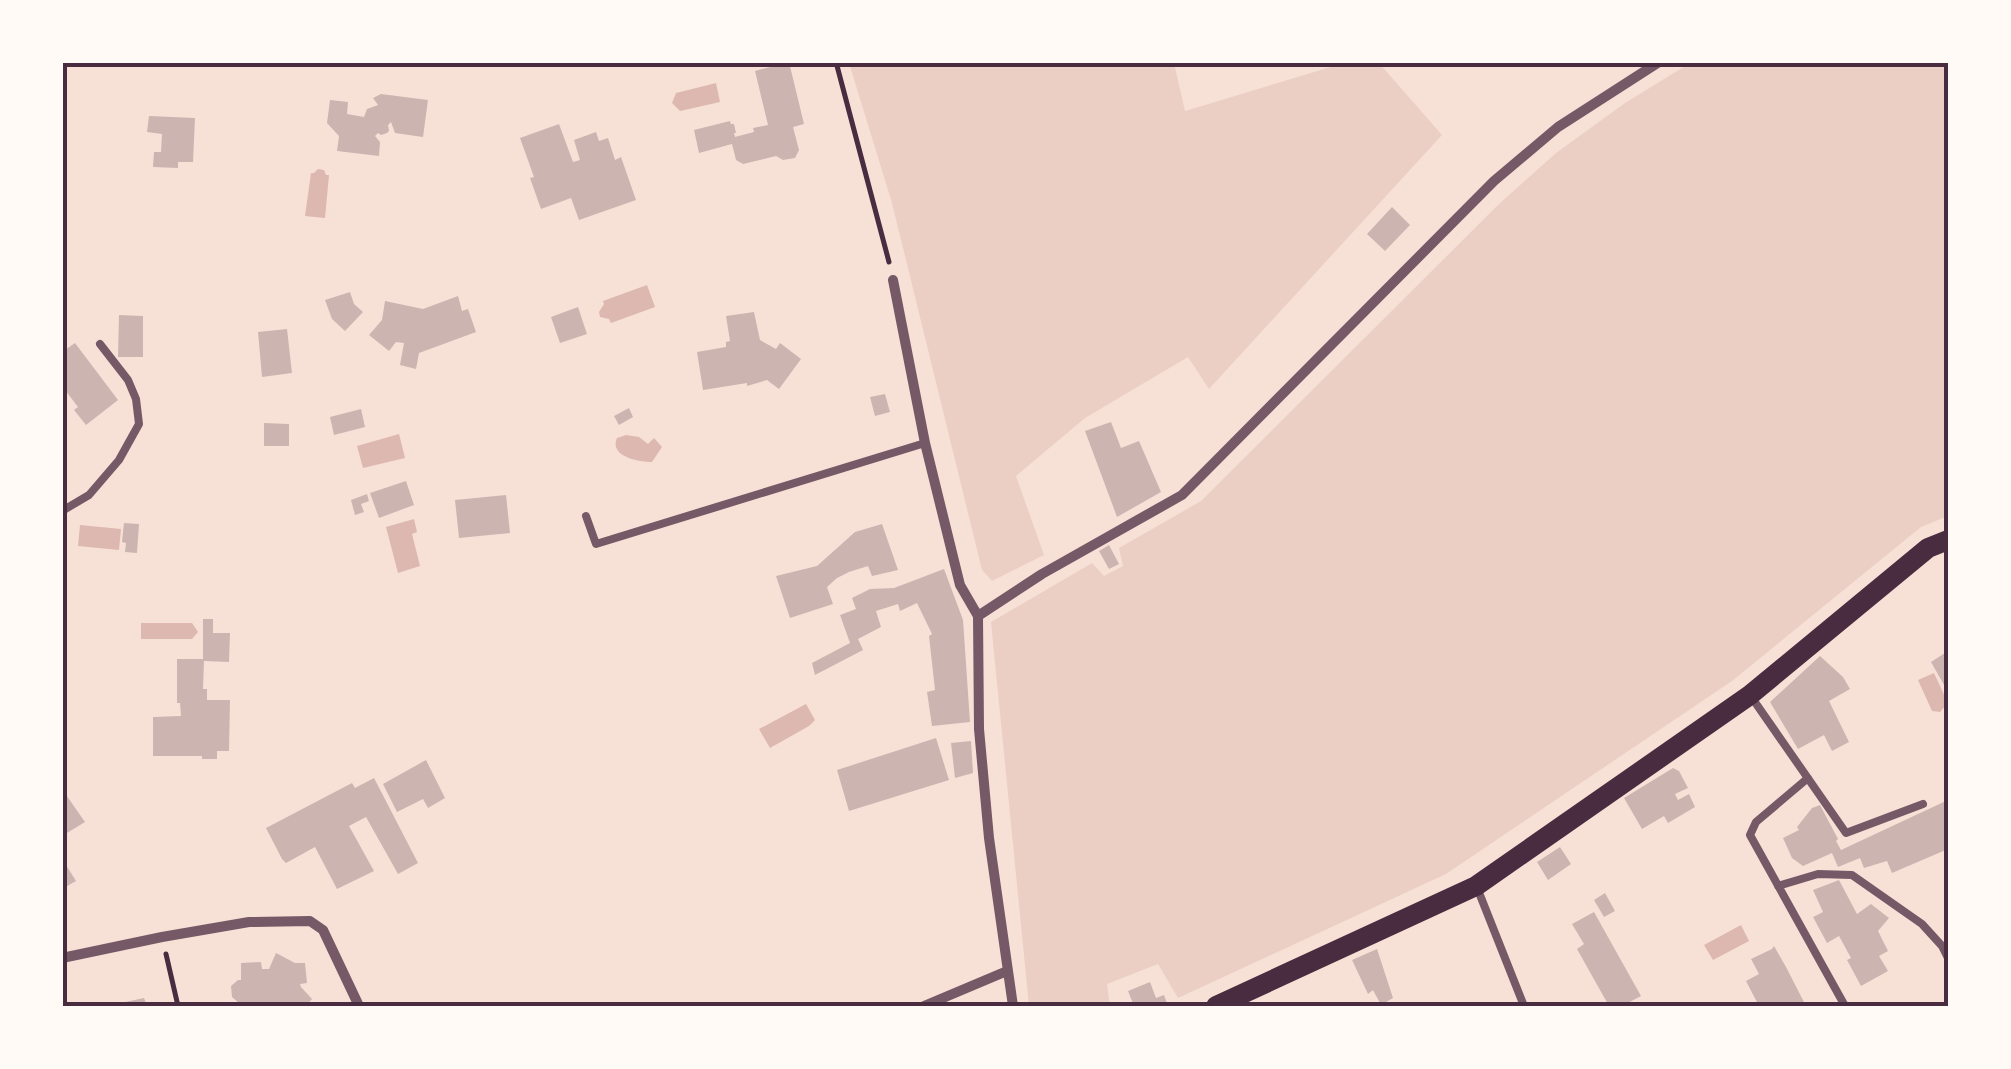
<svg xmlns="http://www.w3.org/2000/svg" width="2011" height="1069" font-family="'Roboto Serif',serif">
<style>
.green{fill:#ebcfc5}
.water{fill:#dcb8b0}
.building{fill:#ccb4b1}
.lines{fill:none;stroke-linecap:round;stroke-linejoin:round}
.path{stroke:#4a2c40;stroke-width:5}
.service{stroke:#755966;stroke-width:8}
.minor{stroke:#755966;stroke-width:10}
.secondary{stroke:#4a2c40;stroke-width:20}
.neatline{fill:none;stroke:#4a2c40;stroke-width:4}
</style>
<rect width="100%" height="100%" fill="#f7e1d7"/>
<path class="green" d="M849,63H1174L1185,111L1344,63H1379L1442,135L1209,389L1188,357L1085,418L1016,476L1044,555L992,581L982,570L892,203Z
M1690,63H1948V516L1921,527L1732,681L1446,874L1178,998L1158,964L1107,984L1110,1006H1029L991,622L1092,563L1104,576L1123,566L1119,548L1201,501L1500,203L1556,153L1625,103Z"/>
<path class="water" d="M716,83L720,102L680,111L672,103L676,93Z
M318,169L324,170L326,175H329L325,218L305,216L311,173H314Z
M647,285L655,307L611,323L609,319L600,317L599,312L604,304L603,301Z
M399,434L405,458L363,468L357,446Z
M626,435L639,437L648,444L654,438L662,447L652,462C637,462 609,456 617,438Z
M414,519L417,532L412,534L420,566L398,573L386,527Z
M80,525L121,529L119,550L78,546Z
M141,623H192L198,632L192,639H141Z
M1934,673L1948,703L1940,712L1932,711L1918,680Z
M806,704L815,720L809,726L770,748L759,729Z
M1741,925L1749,941L1713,960L1704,945Z"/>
<path class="building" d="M789,62L804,124L793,127L799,150L795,158L783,160L776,156L743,164L736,160L732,144L699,153L694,130L730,121L731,124H734L736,133H734L735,137L754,132L753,128L768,125L755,71Z
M381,94L428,100L423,137L395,133L391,122L388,125L389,131L387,133L381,135L378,133L375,136L380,142L379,156L337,151L339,136L327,123L330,100L348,102L347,114L364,117L367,109L378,105L373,98Z
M149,116L195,118L193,162H178V168L153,167L154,152H161L162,134L147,132Z
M559,124L573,162L580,160L574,140L596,132L599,141L608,138L615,160L621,157L636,200L579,220L571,198L541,209L530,178L534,177L520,138Z
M1392,207L1410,225L1385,251L1367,234Z
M350,292L354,304L363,312L345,331L332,319L325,300Z
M458,296L462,311L468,309L476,332L419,353L416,369L400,365L404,343L396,342L389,351L369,335L382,320L385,301L423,309Z
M578,307L587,334L560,343L551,317Z
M754,312L760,340L776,349L780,343L801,359L779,389L767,380L747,386V383L703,390L697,352L726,347V342L730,341L726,316Z
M119,315L143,316V357H118Z
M287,329L292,373L262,377L258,332Z
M75,343L118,400L86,425L74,410L78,407L62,386V352Z
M885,394L890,412L875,416L870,397Z
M629,408L633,417L619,425L614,416Z
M361,409L365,427L334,435L330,417Z
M1111,422L1121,448L1139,441L1161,492L1117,517L1085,431Z
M264,423L289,424V446H264Z
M406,481L414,505L379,518L370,493Z
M367,494L369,501L361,504L364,512L355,515L351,500Z
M506,495L510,533L459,538L455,500Z
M124,523L139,524L137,553L125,552L126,543L122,542Z
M882,524L898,570L872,576L868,566L849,572L837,578L827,587L833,604L790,618L776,576L817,566L855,532Z
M1109,545L1119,564L1109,569L1099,551Z
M944,569L963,620L970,722L932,726L927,692L935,690L929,636L932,634L917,603L900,611L898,604L876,611L881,627L858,639L863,650L815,675L812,663L850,643L840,615L856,609L852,598L870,589L894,588Z
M203,619H213V633H230L229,662L204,661L203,689H207V700H230L229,751H217V759H202V756H153V717L181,716L180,703H177V659H203Z
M1948,651V692L1931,662Z
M1820,656L1843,677L1850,689L1829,701L1849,742L1832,751L1824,735L1798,749L1770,702Z
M936,738L949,780L849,811L837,770Z
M971,741L973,773L955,778L951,743Z
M426,760L445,798L428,808L423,799L397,812L383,784Z
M1673,768L1679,771L1688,788L1675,794L1678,800L1689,794L1695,807L1668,823L1664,816L1642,829L1624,798Z
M374,778L418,863L398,874L366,817L349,826L374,871L337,889L315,847L286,863L282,859L266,828L352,783L355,788Z
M62,789L85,822L62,836Z
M1948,800V837L1945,838L1948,849L1892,873L1887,861L1864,868L1860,858L1838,867L1832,853L1803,866L1792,858L1783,838L1799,830L1797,827L1812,808L1820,805L1838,839L1836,841L1841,850Z
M1560,847L1571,864L1548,880L1537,862Z
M66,865L76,881L62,889V867Z
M1839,880L1857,914L1871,904L1889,918L1878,931L1888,951L1879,956L1888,971L1861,986L1847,960L1851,958L1839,936L1827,943L1813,917L1823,912L1813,890Z
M1605,893L1615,911L1604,917L1594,900Z
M1594,912L1641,996L1622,1006H1609L1577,949L1584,944L1572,924Z
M1774,946L1786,967L1806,1006H1759L1746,981L1759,974L1751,959L1772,949Z
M1377,949L1393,998L1381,1005L1373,990L1368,994L1352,960Z
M276,953L295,963H305L307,983L300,984L301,987L312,999L306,1006H254L250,1002L240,1004L232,997L231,986L238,980H241V963L261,962L262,969H269Z
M1150,982L1156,998L1164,995L1168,1006H1134L1128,991Z
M144,998L147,1006H111V1005Z"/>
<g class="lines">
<path class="path" d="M836,62L889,262
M166,954L178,1006"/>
<path class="service" d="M62,511L89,495L119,460L139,424L136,399L128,380L100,344
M586,516L596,544L925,443
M1750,695L1846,833L1923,804
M1808,778L1756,822L1750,835L1845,1006
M1778,886L1818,874L1852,875L1922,924L1942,946L1948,958
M1478,890L1524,1006"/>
<path class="minor" d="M893,280L925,443L960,585L978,616
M62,958L162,937L249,922L310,921L323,930L359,1006
M924,1006L1007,971
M1013,1006L989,838L979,729L978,616L1042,574L1182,495L1494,181L1558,127L1659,62"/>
<path class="secondary" d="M1216,1006L1476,886L1750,695L1928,548L1948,540"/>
</g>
<rect width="2011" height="1069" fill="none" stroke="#fffaf5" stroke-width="130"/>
<rect x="65" y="65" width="1881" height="939" class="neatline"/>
</svg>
